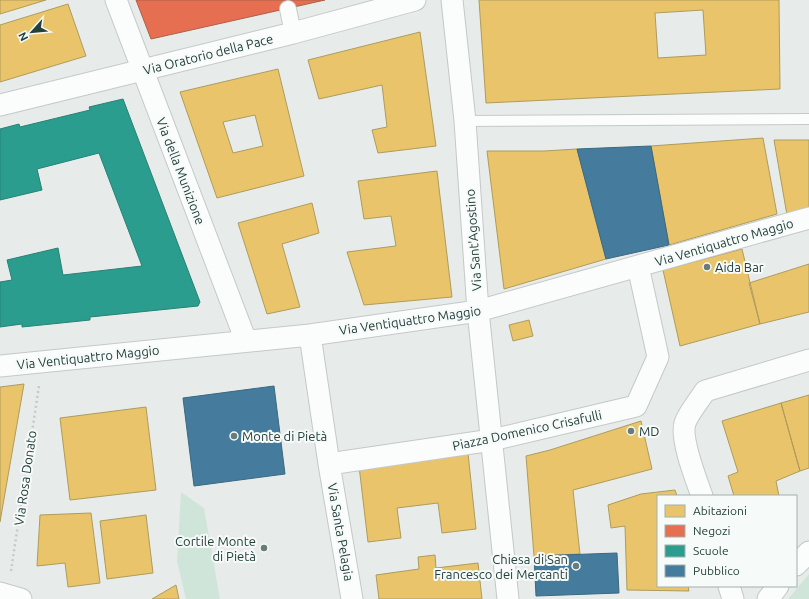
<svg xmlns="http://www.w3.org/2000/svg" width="809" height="599" font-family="Ubuntu,sans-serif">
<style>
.green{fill:#d0e5da}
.homes{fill:#e9c46a;stroke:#ae9c5c;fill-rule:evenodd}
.shops{fill:#e76f51;stroke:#ac614b}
.schools{fill:#2a9d8f;stroke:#288176}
.public{fill:#457b9d;stroke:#3b6980}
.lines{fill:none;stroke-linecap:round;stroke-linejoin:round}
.service-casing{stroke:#c4c9c7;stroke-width:12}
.pedestrian-casing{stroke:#c4c9c7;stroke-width:18}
.minor-casing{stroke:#c4c9c7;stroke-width:23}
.path{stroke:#c2cbca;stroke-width:2.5;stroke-dasharray:2 3;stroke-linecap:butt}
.service{stroke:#fbfcfc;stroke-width:10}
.pedestrian{stroke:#fbfcfc;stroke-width:16}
.minor{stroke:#fbfcfc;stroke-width:21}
.poi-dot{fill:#687c79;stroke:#f6faf8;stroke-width:1.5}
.labels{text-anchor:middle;stroke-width:4;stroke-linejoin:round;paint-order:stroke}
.street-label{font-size:13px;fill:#24403c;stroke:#f6faf8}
.poi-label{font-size:13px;fill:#24403c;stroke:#f6faf8;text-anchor:start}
</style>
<rect width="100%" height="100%" fill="#e7ecea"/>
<path class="green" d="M181,492L204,508L220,599H186L177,561Z
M809,574V599H788Z"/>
<path class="homes" d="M0,0H46L0,14Z
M479,0H779L780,89L486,103ZM703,10L706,55L658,58L655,13Z
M68,4L86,56L0,82V25Z
M420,32L436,146L378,153L372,130L387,127L382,85L319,99L308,60Z
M278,69L304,176L217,198L180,92ZM255,115L263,146L233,153L223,122Z
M763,138L777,214L669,245L651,146Z
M774,140H809V209L787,215Z
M577,149L606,259L504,289L487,151H544Z
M437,171L452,297L364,305L347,252L396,246L391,216L364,219L358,181Z
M312,203L319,233L282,244L300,307L267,314L238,223Z
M742,249L760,324L680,346L663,270Z
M809,264V312L760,324L749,283Z
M529,320L533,336L513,341L509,325Z
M24,384L0,522V387Z
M809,395V468L800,471L781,403Z
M781,403L800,471L776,481L779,496H734L728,476L738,472L722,421Z
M146,407L156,490L70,500L60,418Z
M641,421L652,469L573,490L580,554L534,556L526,456L550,450Z
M468,453L476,529L442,533L438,503L397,508L401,538L368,542L359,466Z
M675,490L677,496H658V586H688L689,591L627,590L625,526L611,528L608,505L641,494Z
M91,513L100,583L68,587L65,563L37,566L40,515Z
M146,515L153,573L107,579L100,521Z
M435,555L436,568L478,563L482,599H379L376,575L419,569L418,557Z
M176,585L179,599H152Z"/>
<path class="shops" d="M136,0H325L151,39Z"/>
<path class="schools" d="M123,99L200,302L198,306L90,317V320L22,327V324L0,327V282L12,280L7,260L58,248L63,275L142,266L99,153L37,169L42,190L0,200V129L19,124L20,127L90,110L89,107Z"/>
<path class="public" d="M651,146L669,245L606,259L577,149Z
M274,386L285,474L194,486L183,398Z
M617,553L619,593L536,596L534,556Z"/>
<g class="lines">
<defs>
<path id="service" d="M465,121L809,119"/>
<path id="pedestrian" d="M288,9L293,33"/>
<path id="minor" d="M116,0L246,341
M452,0L465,121L478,311L508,599
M0,105L293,33L415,0
M310,335L329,464L352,599
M0,366L310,335L478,311L809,218
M329,464L492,440L636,406L658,357L638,266
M702,496C696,479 680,439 685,423C689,412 699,401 705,391L809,360
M796,565L809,552
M729,586L733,599
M0,593L21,599
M768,599L778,586"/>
</defs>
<use href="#service" class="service-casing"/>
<use href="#pedestrian" class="pedestrian-casing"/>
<use href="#minor" class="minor-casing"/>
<path class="path" d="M11,571L39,386"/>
<use href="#service" class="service"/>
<use href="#pedestrian" class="pedestrian"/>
<use href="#minor" class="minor"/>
</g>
<g class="poi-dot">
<circle cx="707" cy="267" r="4"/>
<circle cx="631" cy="431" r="4"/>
<circle cx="234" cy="436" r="4"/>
<circle cx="264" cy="548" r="4"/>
<circle cx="576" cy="566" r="4"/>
</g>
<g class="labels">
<g class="street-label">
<text transform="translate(208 54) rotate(-14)" y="5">Via Oratorio della Pace</text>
<text transform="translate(181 171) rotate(69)" y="5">Via della Munizione</text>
<text transform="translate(473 240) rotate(-94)" y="5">Via Sant'Agostino</text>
<text transform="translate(724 242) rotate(-16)" y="5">Via Ventiquattro Maggio</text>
<text transform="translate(410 320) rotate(-8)" y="5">Via Ventiquattro Maggio</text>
<text transform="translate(88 357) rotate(-6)" y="5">Via Ventiquattro Maggio</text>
<text transform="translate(527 430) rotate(-12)" y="5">Piazza Domenico Crisafulli</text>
<text transform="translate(25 478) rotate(-82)" y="5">Via Rosa Donato</text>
<text transform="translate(341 532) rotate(80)" y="5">Via Santa Pelagia</text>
</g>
<g class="poi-label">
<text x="715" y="272">Aida Bar</text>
<text x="639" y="436">MD</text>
<text x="242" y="441">Monte di Pietà</text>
<text x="256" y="546" text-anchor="end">Cortile Monte<tspan x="256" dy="15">di Pietà</tspan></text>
<text x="568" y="564" text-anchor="end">Chiesa di San<tspan x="568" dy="15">Francesco dei Mercanti</tspan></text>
</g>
</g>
<rect x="657" y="495" width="140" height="92" fill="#f6faf8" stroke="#a2b0ad"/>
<rect x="665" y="505" width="20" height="12" fill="#e9c46a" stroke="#a2b0ad"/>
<text x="693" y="515" font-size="12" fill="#24403c">Abitazioni</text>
<rect x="665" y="525" width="20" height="12" fill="#e76f51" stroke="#a2b0ad"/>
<text x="693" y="535" font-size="12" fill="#24403c">Negozi</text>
<rect x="665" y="545" width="20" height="12" fill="#2a9d8f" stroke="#a2b0ad"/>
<text x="693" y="555" font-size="12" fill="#24403c">Scuole</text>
<rect x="665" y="565" width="20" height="12" fill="#457b9d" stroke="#a2b0ad"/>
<text x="693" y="575" font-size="12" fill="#24403c">Pubblico</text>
<g transform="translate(32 32) rotate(243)" stroke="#f6faf8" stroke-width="3" paint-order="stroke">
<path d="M0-3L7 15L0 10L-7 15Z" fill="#24403c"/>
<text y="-6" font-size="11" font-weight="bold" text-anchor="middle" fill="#24403c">N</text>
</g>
</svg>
